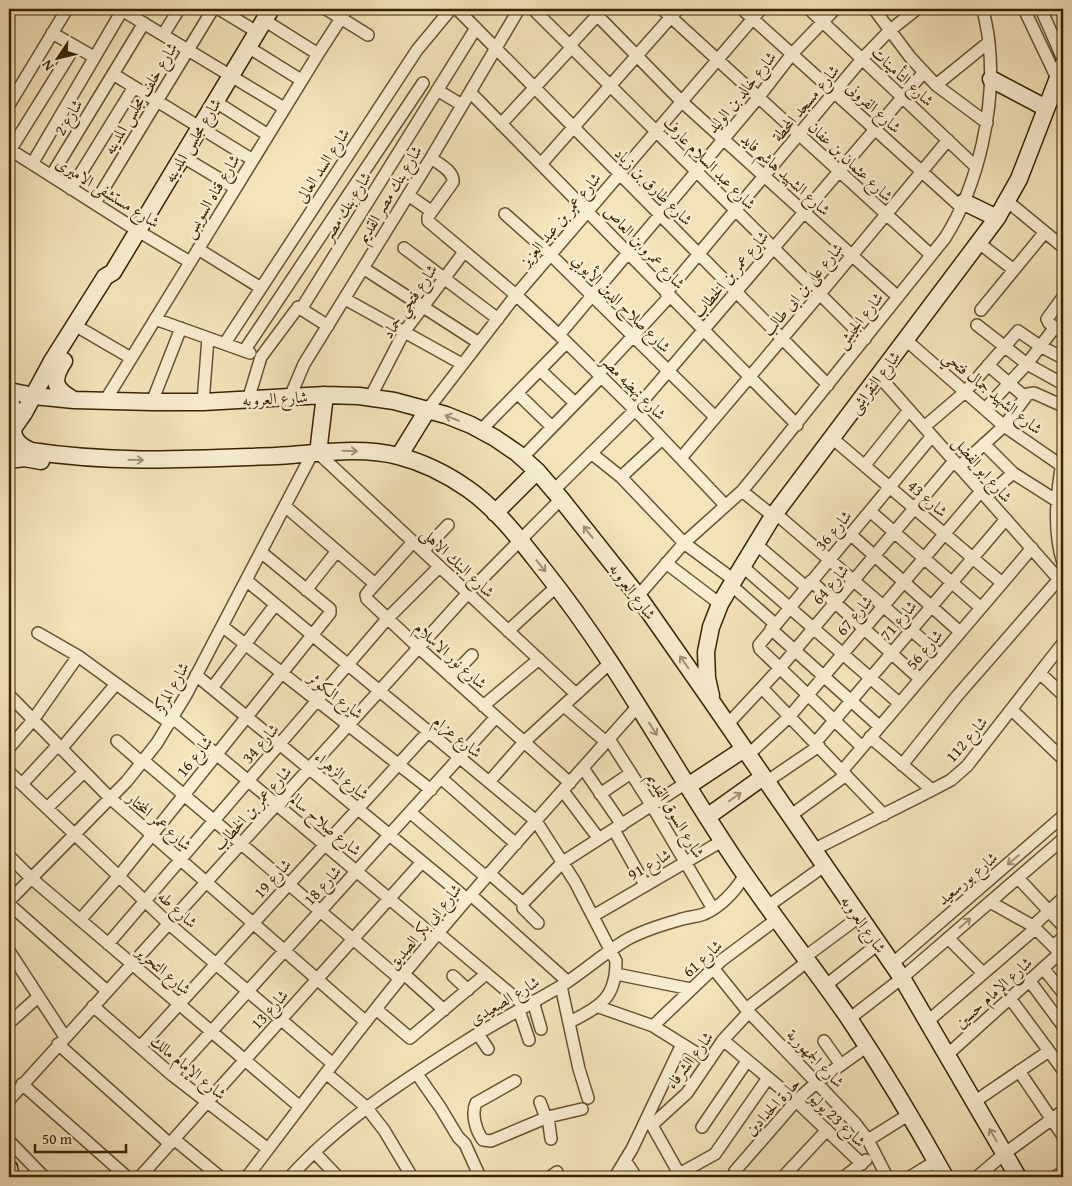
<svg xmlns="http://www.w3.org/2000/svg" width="1072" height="1186" font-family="'Gentium Book Plus',Amiri,serif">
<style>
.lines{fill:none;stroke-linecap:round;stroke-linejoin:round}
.street-casing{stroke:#68532f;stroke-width:14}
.secondary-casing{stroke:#392301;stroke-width:19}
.street{stroke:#f8edd2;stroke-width:11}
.secondary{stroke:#f8edd2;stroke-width:16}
.oneway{stroke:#a29274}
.labels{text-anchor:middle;stroke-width:5;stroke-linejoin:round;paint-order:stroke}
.street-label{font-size:16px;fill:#392301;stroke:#f8edd2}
</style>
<rect width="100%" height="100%" fill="#f4e4ba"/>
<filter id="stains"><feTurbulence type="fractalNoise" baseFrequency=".004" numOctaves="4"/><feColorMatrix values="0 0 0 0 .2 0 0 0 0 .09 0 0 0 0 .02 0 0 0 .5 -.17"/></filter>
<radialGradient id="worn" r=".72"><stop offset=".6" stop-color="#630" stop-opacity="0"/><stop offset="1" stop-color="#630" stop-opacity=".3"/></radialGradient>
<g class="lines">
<defs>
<path id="street" d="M120,9L284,108
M219,9L257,32
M326,9L368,35
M457,9L828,385
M533,9L865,339
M591,9L681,101L898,297
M662,9L931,255
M742,9L962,208
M809,9L976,167
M874,9L910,57L936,85L987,123
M1024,9L1063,91
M1041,9L1063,59
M264,20L318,54
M52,33L94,57
M163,35L179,9
M570,45L603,9
M248,47L301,80
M113,74L253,160
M936,85L989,42
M437,90L462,105
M470,92L797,425
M216,102L268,135
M9,105L67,9
M501,124L572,47
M9,149L138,231L190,262
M9,152L75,46
M183,157L235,188
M431,158C439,164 454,171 453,182L428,217V221L516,295L559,335L635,410L725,505
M32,164L123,9
M541,164L678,9
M51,176L144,23
M71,189L134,87
M408,195L431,211
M1007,201L1063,247
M95,203L213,9
M505,214L551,255L715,417
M979,243L1014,270
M404,248L498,319
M198,249L261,288
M363,268L479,343
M666,293L862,59L889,31L917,9
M1063,297L1047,319L1049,323L1063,333
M345,299L462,364
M298,307L328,326
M981,310L1045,232
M155,319L250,353
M977,325L1027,364L1063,384
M83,330L131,358
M559,335L758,98L792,54L835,9
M906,340L1004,426L1062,466
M225,343L417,50L451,9
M244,351L423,83
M988,365L1025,397
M540,370L575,403
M598,374L670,296
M879,376L1063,584
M517,393L552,427
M290,397L304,364L431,158L519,9
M370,398L404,332L464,252
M248,400L261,357L296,310L303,306L476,28
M105,401L318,54L347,9
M152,402L181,328
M203,402L208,338
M428,409L516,295L761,9
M985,409L1027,364L1055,327
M924,427L965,392L1018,331L1040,346L1063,358
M481,430L566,343
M832,438L1002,583
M984,444L1013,473L1057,501
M318,453L576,694
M591,453L621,477L684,543L734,580
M1063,456C1057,491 1052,528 1063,563
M522,458L601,377
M681,458L819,295L948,140
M865,465L909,410
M959,467L1004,426L1028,394L1034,393L1063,406
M621,477L662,439
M554,490L635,410L924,72
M742,491L773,516
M986,497L1013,473
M285,506L375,584
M870,511L981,608
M775,513L940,655
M850,534L960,632
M413,542L369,591L366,595L367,599L419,648L570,783
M756,544L806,587
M423,551L448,525
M666,563L720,604
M742,566L899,703
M246,580L536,821L575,882L616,961C616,999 600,1006 570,1022
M811,581L920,679
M731,585L775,624
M306,590L337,551
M638,596L684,543L742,491L756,474L945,238C979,184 996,105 989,43C988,31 985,20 983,9
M222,626L431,790
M771,629L879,726
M508,631L557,586
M38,633L78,656L170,723
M1040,673L1063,695
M196,675L467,899
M451,677L472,655
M212,688L275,605
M762,688L884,815
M9,695L110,798L366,1022
M483,706L539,659
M564,706L606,742
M1012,710L1063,759
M173,718L435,937
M727,725L780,668L954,461
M870,737L932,790
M609,739L652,806L713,909
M117,741L142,763
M815,743L1006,519
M862,747L760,649L759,645L932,436
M9,748L33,720L78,656
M61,749L116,684
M748,755L790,716L981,491
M144,761L400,979
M902,765L957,696L1059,579
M583,768L622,825
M842,771L1032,548
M9,772L168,923L333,1064
M441,778L516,844
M489,782L524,742L611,662
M766,782L819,746
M22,784L58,745
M563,791L599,839
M600,794L631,773
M47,808L84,772
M410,812L486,877
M790,816L846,775
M614,830L645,885
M813,850L932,790L951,780L967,766L1063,643
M9,856L31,878L300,1107
M489,873L523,903
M1018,878L1063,926
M471,895L567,981
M9,901L127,781L157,743L186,695L312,454
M990,902L1033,926L1063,956
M9,904L107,991
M768,906L824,866
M593,916L722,841
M80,920L119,876L330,613V609L261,552
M538,923L523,908V903L563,862L686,783
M1033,926L1063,898
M438,933L525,1006
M948,938L983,973
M108,944L387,619L439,567
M1054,946L1063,937
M9,951L65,1037
M805,957L859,917
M892,964L1063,816
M713,968L746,1009L855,1123L868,1140L887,1177
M1043,968L1063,993
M404,974L444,1010
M616,974L691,989
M453,976L468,990
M1029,980L1063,1026
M561,986L579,1069L588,1098
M825,986L878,944
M1009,997L1063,1070
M533,1001L541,1029
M93,1006L172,1075L268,1149
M599,1007L653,1026L709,1061
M376,1009L410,1038L486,974
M746,1009L808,961
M519,1010L529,1040
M849,1019L902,978L1063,839
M927,1022L1036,928
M9,1023L38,997
M653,1026L722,960L777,919
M478,1034L488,1049
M723,1040L796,1101L862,1164
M824,1041L841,1065
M58,1044L170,1144
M140,1047L428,732
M947,1055L1060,953
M1019,1071L1063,1136
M326,1073L366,1107L384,1130L412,1177
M417,1074L440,1107L458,1137L465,1144L480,1177
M172,1075L496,717
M515,1081L476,1103C471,1114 476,1131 483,1140L491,1141L548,1117L582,1109
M22,1084L127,1177
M9,1100L468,593L561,499
M540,1102L546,1118
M974,1102L1049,1051
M548,1117L551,1139
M649,1120L681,1177
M652,1125L687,1093L723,1040L749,1012
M702,1127L747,1061
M174,1139L220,1177
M868,1140L908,1115
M9,1141L44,1177
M314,1152L338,1177
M625,1160L636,1177
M679,1174L715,1154L768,1078
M140,1177L422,862
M247,1177C297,1111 347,1044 399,980C476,886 558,796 638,706
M290,1177C343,1118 412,1075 479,1033C506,1017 534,1002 561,986C583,972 603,954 626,940C642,931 661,925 679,920C687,917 696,917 704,914C722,906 735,891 745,875
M550,1177L557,1172
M615,1177L632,1149L682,1044
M736,1177L735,1171L796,1101L817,1082L866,1047
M783,1177L827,1130
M844,1177L866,1160
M910,1177L936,1161
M977,1177L1004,1154L1063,1111
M1055,1177L1063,1172"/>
<path id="secondary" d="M991,79L1046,108
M964,202L997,218
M64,361C51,381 54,389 74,400
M9,391L34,396L74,400L152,402H203L325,395L359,396L394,401L446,415L471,425L495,438L517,453L537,471L561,499L638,596L712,702L902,978L1018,1177
M9,399C21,421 0,437 31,451C115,464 193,459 276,456C316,454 359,446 398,456C422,462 448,475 468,489C498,510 521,541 543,569C616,660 670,763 735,860C771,914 811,964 848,1017C882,1068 915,1123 945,1177
M12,430L24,413L52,361L105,277L113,272L271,9
M318,453L325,395
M399,456L428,409
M9,460L24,458L41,461
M495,513L537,471
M711,696L707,678L706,652L711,627L720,604L734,580L773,516L997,218L1019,179L1063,65
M688,786L744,749
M707,817L763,777
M9,1168L11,1177"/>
</defs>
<use href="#street" class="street-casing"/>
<use href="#secondary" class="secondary-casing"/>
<use href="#street" class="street"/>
<use href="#secondary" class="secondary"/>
</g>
<defs><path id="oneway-shaft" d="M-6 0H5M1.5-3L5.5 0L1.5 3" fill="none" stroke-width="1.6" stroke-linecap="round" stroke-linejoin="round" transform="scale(1.25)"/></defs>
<g class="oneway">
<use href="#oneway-shaft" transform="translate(452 418) rotate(-158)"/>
<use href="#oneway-shaft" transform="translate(350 451) rotate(1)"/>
<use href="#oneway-shaft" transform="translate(136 460) rotate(1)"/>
<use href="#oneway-shaft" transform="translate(588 532) rotate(-128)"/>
<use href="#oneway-shaft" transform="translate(541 566) rotate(51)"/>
<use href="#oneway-shaft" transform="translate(684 662) rotate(-125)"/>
<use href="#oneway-shaft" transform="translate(653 729) rotate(58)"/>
<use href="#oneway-shaft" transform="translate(735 797) rotate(-35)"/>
<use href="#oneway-shaft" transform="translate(1013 860) rotate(140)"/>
<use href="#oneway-shaft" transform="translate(965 923) rotate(-41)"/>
<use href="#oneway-shaft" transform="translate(993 1135) rotate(-120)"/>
</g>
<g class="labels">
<g class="street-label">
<text transform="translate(903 76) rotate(43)" y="6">شارع التأمينات</text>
<text transform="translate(741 92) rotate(-51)" y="6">شارع خالد بن الوليد</text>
<text transform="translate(140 98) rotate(-59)" y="6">شارع خلف مجلس المدينه</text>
<text transform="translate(805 103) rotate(-50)" y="6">شارع مسجد المحطة</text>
<text transform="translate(874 107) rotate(42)" y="6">شارع الفرونى</text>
<text transform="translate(68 117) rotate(-59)" y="6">شارع 2</text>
<text transform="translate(192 140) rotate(-59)" y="6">شارع مجلس المدينه</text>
<text transform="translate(851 161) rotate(43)" y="6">شارع عثمان بن عفان</text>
<text transform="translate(710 163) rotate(45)" y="6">شارع عبد السلام عارف</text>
<text transform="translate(322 165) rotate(-57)" y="6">شارع السد العالى</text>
<text transform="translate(786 174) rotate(42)" y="6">شارع الشهيد هاشم فايد</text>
<text transform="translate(654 186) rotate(45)" y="6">شارع طارق بن زياد</text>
<text transform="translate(108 192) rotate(32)" y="6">شارع مستشفى الاميرى</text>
<text transform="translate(389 194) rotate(-59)" y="6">شارع بنك مصر القديم</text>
<text transform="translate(211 196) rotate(-59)" y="6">شارع قناه السويس</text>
<text transform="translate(346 206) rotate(-58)" y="6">شارع بنك مصر</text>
<text transform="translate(560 219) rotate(-50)" y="6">شارع عمر بن عبد العزيز</text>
<text transform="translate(645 247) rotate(46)" y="6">شارع عمرو بن العاص</text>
<text transform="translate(730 274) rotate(-50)" y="6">شارع عمر بن الخطاب</text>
<text transform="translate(802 289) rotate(-50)" y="6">شارع على بن ابى طالب</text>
<text transform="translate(409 301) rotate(-56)" y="6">شارع فتحي حماد</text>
<text transform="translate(622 303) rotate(45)" y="6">شارع صلاح الدين الأيوبي</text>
<text transform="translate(859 320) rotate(-52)" y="6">شارع الجيش</text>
<text transform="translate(874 382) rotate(-53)" y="6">شارع النقراشى</text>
<text transform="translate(634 387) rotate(45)" y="6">شارع نهضه مصر</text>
<text transform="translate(993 392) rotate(39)" y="6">شارع الشهيد جمال فتحي</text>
<text transform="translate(275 398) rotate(-3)" y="6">شارع العروبه</text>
<text transform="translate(983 469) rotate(49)" y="6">شارع ابو الفضل</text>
<text transform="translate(928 498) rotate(41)" y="6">شارع 43</text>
<text transform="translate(833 530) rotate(-50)" y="6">شارع 36</text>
<text transform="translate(458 562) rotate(43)" y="6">شارع البنك الاهلى</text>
<text transform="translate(830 584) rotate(-50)" y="6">شارع 64</text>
<text transform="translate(633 591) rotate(53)" y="6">شارع العروبه</text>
<text transform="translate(854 615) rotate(-50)" y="6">شارع 67</text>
<text transform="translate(898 620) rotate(-50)" y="6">شارع 71</text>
<text transform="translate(924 649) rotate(-50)" y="6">شارع 56</text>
<text transform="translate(451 655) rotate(42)" y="6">شارع نور الاسلام</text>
<text transform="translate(171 687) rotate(-61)" y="6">شارع المركز</text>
<text transform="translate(336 695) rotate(38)" y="6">شارع الكوثر</text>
<text transform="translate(458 736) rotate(39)" y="6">شارع عزام</text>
<text transform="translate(966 739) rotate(-49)" y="6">شارع 112</text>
<text transform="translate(260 743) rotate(-49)" y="6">شارع 34</text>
<text transform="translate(194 756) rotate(-51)" y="6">شارع 16</text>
<text transform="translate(342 775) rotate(40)" y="6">شارع الزهراء</text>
<text transform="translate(252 808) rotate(-48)" y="6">شارع عمر بن الخطاب</text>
<text transform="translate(676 815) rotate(59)" y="6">شارع السوق القديم</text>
<text transform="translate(160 821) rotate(41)" y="6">شارع عمر المختار</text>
<text transform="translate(326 824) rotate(40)" y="6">شارع صلاح سالم</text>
<text transform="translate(649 864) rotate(-30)" y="6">شارع 91</text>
<text transform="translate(272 878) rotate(-48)" y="6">شارع 19</text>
<text transform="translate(967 878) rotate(-40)" y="6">شارع بورسعيد</text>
<text transform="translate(322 885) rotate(-48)" y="6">شارع 18</text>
<text transform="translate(178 909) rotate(42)" y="6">شارع طه</text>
<text transform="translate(864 924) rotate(55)" y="6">شارع العروبه</text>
<text transform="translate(424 926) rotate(-50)" y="6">شارع ابى بكر الصديق</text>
<text transform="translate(702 958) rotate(-42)" y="6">شارع 61</text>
<text transform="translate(164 970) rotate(40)" y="6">شارع التحرير</text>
<text transform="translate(993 992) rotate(-42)" y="6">شارع الإمام حسين</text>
<text transform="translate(504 1000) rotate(-31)" y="6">شارع الصعيدى</text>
<text transform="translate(269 1009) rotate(-48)" y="6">شارع 13</text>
<text transform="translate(816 1058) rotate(46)" y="6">شارع الجمهورية</text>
<text transform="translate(689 1060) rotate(-53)" y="6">شارع الشرفاء</text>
<text transform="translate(189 1067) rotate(39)" y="6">شارع الإمام مالك</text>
<text transform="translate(772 1106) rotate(-47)" y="6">حارة الحدادين</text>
<text transform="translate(838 1119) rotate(44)" y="6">شارع 23 يوليو</text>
</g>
</g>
<rect width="1072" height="1186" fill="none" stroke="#f4e4ba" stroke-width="30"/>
<rect x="10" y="10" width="1052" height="1166" fill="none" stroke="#392301" stroke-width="2.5"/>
<rect x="15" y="15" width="1042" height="1156" fill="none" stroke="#392301"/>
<g transform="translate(58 58) rotate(235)" stroke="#f8edd2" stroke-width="4" paint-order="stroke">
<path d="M0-4L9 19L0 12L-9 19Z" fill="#392301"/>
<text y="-8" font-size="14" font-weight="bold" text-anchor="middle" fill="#392301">N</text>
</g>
<path d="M35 1144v8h91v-8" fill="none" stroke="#392301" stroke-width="2.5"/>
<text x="42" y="1144" font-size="15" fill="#392301" stroke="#f8edd2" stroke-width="4" paint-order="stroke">50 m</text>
<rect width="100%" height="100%" filter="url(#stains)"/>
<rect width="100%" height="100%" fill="url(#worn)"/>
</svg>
